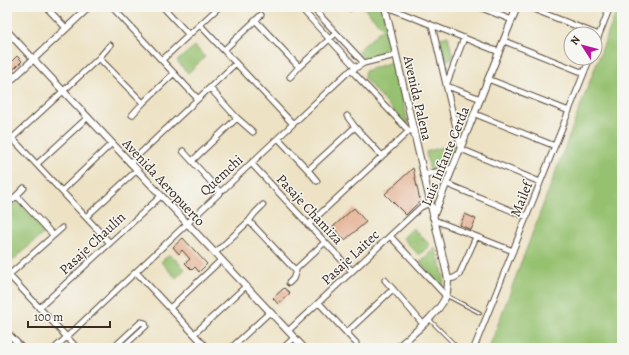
<svg xmlns="http://www.w3.org/2000/svg" width="629" height="355" font-family="Alegreya,serif">
<style>
.green{fill:#96c16f;stroke:#687646}
.building{fill:#e3ad8e}
.lines{fill:none;stroke-linecap:round;stroke-linejoin:round}
.service-casing{stroke:#564637;stroke-width:4.5}
.minor-casing{stroke:#564637;stroke-width:7}
.tertiary-casing{stroke:#564637;stroke-width:8}
.service{stroke:#fff;stroke-width:2.5}
.minor{stroke:#fff;stroke-width:5}
.tertiary{stroke:#fff;stroke-width:6}
.labels{text-anchor:middle;stroke-width:3;stroke-linejoin:round;paint-order:stroke}
.street-label{font-size:14px;fill:#3b2a1e;stroke:#f6f6f2}
</style>
<rect width="100%" height="100%" fill="#f6f6f2"/>
<filter id="ink" filterUnits="userSpaceOnUse"><feTurbulence type="fractalNoise" baseFrequency=".025" numOctaves="2"/><feDisplacementMap in="SourceGraphic" scale="8" xChannelSelector="R" yChannelSelector="G"/><feConvolveMatrix kernelMatrix="1 2 1 2 8 2 1 2 1" color-interpolation-filters="sRGB"/></filter>
<filter id="wash" filterUnits="userSpaceOnUse"><feTurbulence type="fractalNoise" baseFrequency=".012" numOctaves="4" result="noise"/><feDisplacementMap in="SourceGraphic" scale="16" xChannelSelector="R" yChannelSelector="G"/><feGaussianBlur stdDeviation="0.9" result="paint"/><feColorMatrix in="noise" values="0 0 0 0 0 0 0 0 0 0 0 0 0 0 0 0 0 1.4 0 .05"/><feComposite in="paint" operator="in"/></filter>
<g filter="url(#wash)">
<rect width="100%" height="100%" fill="#ede2c4"/>
<path class="green" d="M363,7H382L392,53L364,59L357,52L383,28Z
M618,7H622V348H489Z
M448,36L453,58L442,61L437,39Z
M195,46L205,57L188,73L177,61Z
M394,61L408,124L406,125L364,78L365,71Z
M456,143L457,149L451,167L430,171L426,152Z
M18,201L46,231L12,261L7,256V210Z
M413,228L430,245L419,255L403,238Z
M435,248L444,276L443,290L420,262Z
M170,254L185,269L176,278L161,262Z"/>
<g id="blocks">
<path class="building" d="M17,56L22,61L13,70L8,65Z
M413,168L420,201L406,215L385,194Z
M354,208L366,222L345,240L333,227Z
M465,214L476,219L471,230L460,225Z
M183,238L207,264L199,272L195,267L192,270L185,263L190,259L182,250L179,254L173,247Z
M284,288L290,293L278,304L273,298Z"/>
</g>
</g>
<g filter="url(#ink)">
<use href="#blocks" fill-opacity="0" stroke="#564637" stroke-width="1"/>
<g class="lines">
<defs>
<path id="service" d="M447,296L480,313
M429,319L458,348"/>
<path id="minor" d="M46,7L66,28
M112,7L198,99
M163,7L189,35
M300,7L355,67
M312,7L364,63
M387,7L499,52
M479,7L512,20
M528,7L599,35
M350,8L351,7
M256,21L299,67
M200,25L293,124
M432,25L461,149L540,182
M504,41L584,73
M595,45L610,7
M224,50L261,15
M99,58L143,103
M162,60L219,7
M351,70L409,131
M290,77L299,67L336,33
M488,79L569,111
M447,83L464,38
M447,86L481,99
M210,88L237,118L253,132
M475,114L555,146
M132,115L143,103L174,73
M347,116L355,127L382,156
M12,138L110,243
M278,138L308,170L317,181
M7,143L99,58L110,45
M183,151L220,192
M192,161L237,118
M130,163L236,63
M251,163L352,271
M37,164L88,117
M308,170L355,127
M423,175L453,168
M447,184L527,217
M62,191L112,143
M17,196L53,235
M7,205L24,188
M86,217L137,170
M434,220L513,251
M249,221L296,271L293,279L289,283
M308,225L409,131L414,130
M390,236L446,296
M215,253L249,221L255,213L263,205
M295,270L325,242
M136,272L207,348
M7,273L77,348
M9,275L62,228
M448,279L454,278L459,275L476,237
M385,280L423,324
M319,303L356,343
M39,308L161,196
M170,308L221,260
M288,331L421,207L430,203
M7,332L22,348
M347,332L393,289
M194,334L246,286
M403,343L407,348
M55,348L347,73L364,63L396,55
M113,348L141,322L145,323L146,326L122,348
M231,348L270,312
M283,348L294,338
M474,348L590,58"/>
<path id="tertiary" d="M385,7L448,279C448,286 448,294 444,300C435,317 411,335 397,348
M7,31L304,348
M7,84L89,7
M433,217L517,7"/>
</defs>
<use href="#service" class="service-casing"/>
<use href="#minor" class="minor-casing"/>
<use href="#tertiary" class="tertiary-casing"/>
<use href="#service" class="service"/>
<use href="#minor" class="minor"/>
<use href="#tertiary" class="tertiary"/>
</g>
</g>
<g class="labels">
<g class="street-label">
<text transform="translate(418 98) rotate(77)" y="5">Avenida Palena</text>
<text transform="translate(445 156) rotate(-68)" y="5">Luis Infante Cerda</text>
<text transform="translate(221 175) rotate(-43)" y="5">Quemchi</text>
<text transform="translate(164 182) rotate(47)" y="5">Avenida Aeropuerto</text>
<text transform="translate(521 199) rotate(-68)" y="5">Mailef</text>
<text transform="translate(310 209) rotate(47)" y="5">Pasaje Chamiza</text>
<text transform="translate(92 243) rotate(-43)" y="5">Pasaje Chaulín</text>
<text transform="translate(350 257) rotate(-43)" y="5">Pasaje Laitec</text>
</g>
</g>
<rect width="629" height="355" fill="none" stroke="#f6f6f2" stroke-width="24"/>
<g transform="translate(583 46) rotate(306)"><circle r="19" fill="#f6f6f2" stroke="#aba49d"/>
<path d="M0-3L7 15L0 10L-7 15Z" fill="#b5179e"/>
<text y="-6" font-size="11" font-weight="bold" text-anchor="middle" fill="#3b2a1e">N</text>
</g>
<path d="M28 321v6h82v-6" fill="none" stroke="#3b2a1e" stroke-width="2"/>
<text x="34" y="321" font-size="12" fill="#3b2a1e" stroke="#f6f6f2" stroke-width="3" paint-order="stroke">100 m</text>
</svg>
